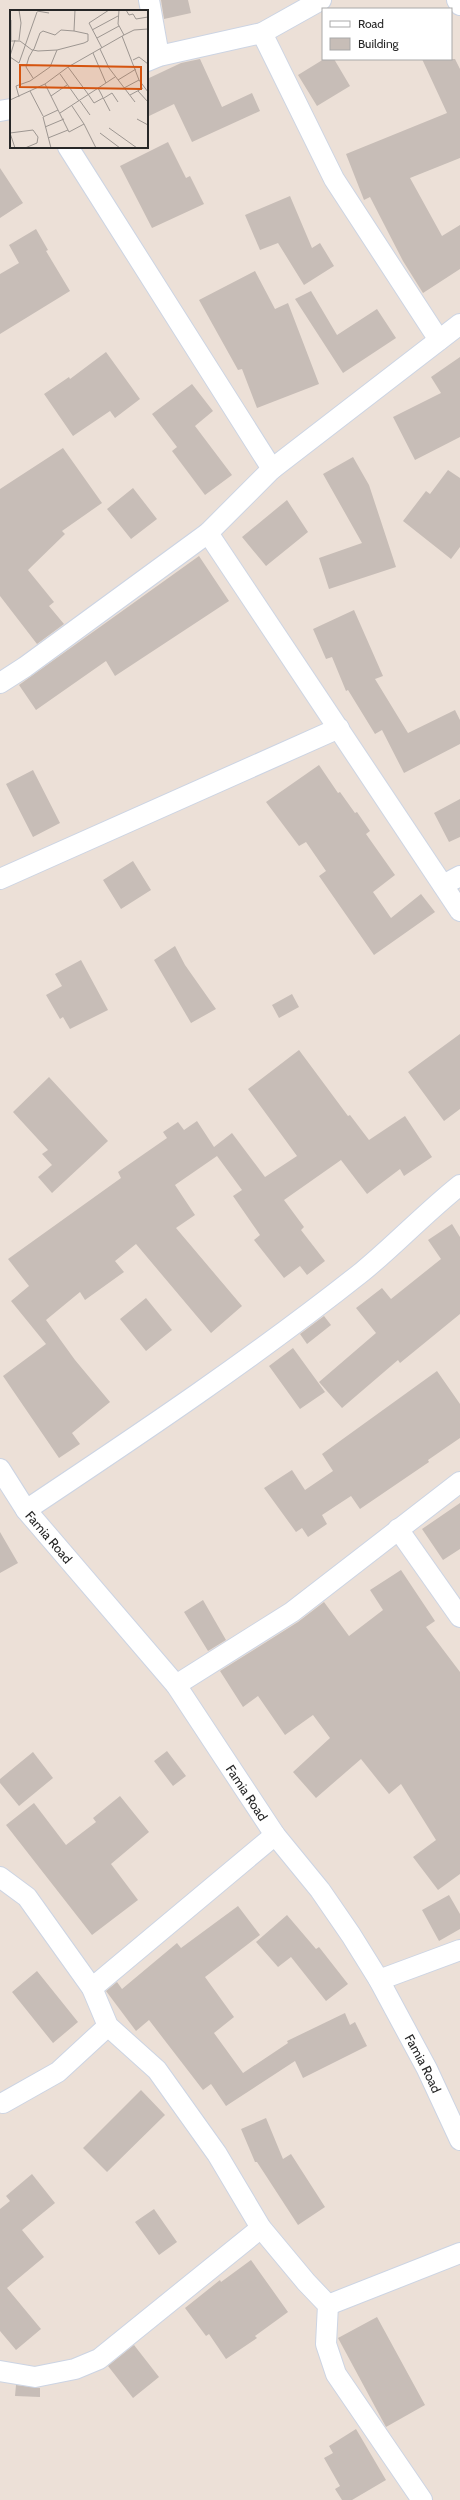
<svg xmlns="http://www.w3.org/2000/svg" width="460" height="2500" font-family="Cabin,sans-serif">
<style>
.building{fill:#c7bdb7}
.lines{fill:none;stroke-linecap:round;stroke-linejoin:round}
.street-casing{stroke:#ccd4e3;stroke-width:22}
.street{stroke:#fff;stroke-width:20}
.labels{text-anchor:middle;stroke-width:4;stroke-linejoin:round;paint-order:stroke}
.street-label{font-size:13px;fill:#272727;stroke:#fff}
.inset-road{fill:none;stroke:#9d9691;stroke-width:1}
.view{fill:#d5540f;fill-opacity:0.15;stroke:#d5540f;stroke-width:2}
.inset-edge{fill:none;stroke:#272727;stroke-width:2}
</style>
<rect width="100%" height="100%" fill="#ece0d7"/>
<path class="building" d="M161,0H188L191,13L164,19Z
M200,59L222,107L252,93L260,111L192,142L174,104L147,117V79L181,63Z
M324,59H334L350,86L317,106L298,75Z
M422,59H455L460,69V158L410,178L442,236L460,225V269L423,293L403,261L370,197L364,200L346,154L447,113Z
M168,142L186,178L190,176L204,204L152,228L120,166Z
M0,168L23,203L0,218Z
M290,196L312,248L320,243L334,266L304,285L278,243L260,250L245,215Z
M36,229L48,250L46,251L70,291L0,334V274L19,263L9,245Z
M255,271L275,309L288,303L319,384L257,408L242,369L238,370L199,300Z
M311,291L337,335L377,309L396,338L343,373L295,299Z
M106,352L140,399L115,418L110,411L73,436L44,394L69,377L70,379Z
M460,357V437L415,460L393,417L441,393L431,377Z
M192,384L213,411L195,426L232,475L205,495L172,451L177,447L152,414Z
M63,448L102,503L62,531L65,534L28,570L54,602L49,606L64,624L37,644L0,596V489Z
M353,457L369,485L396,567L329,589L319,558L362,543L323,474Z
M448,470L460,478V547L451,559L403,521L426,491L430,494Z
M133,488L157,519L131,539L107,509Z
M287,500L308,532L266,566L242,537Z
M199,556L229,601L115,676L106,661L36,710L19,685Z
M354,610L383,676L375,679L408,733L455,710L460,720V744L404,773L382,730L375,734L348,690L346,691L332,657L326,659L313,629Z
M319,765L338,793L340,792L355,813L357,812L370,831L366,834L395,875L373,892L391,918L421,894L435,912L374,955L319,876L326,871L306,842L299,846L266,802Z
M33,770L60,823L33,837L6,784Z
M460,799V837L449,842L434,813Z
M133,861L151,890L121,909L103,880Z
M175,946L185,965L216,1009L191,1023L154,960Z
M81,960L108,1010L70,1029L63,1017L60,1019L46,995L62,986L55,974Z
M292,994L299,1007L279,1018L272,1005Z
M460,1034V1109L444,1121L408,1072Z
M299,1050L348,1116L350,1115L369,1140L405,1116L432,1157L404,1176L400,1169L367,1194L341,1160L284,1200L304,1227L301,1230L325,1261L307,1275L300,1266L284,1278L254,1240L260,1235L233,1196L242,1190L217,1156L175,1185L195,1215L176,1228L242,1306L211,1333L136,1244L115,1261L124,1272L85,1300L80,1292L46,1320L75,1360L110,1402L72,1433L80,1444L59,1458L3,1376L46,1344L11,1301L29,1286L8,1259L121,1178L118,1172L167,1138L163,1132L178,1122L184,1130L197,1121L214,1147L232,1133L265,1177L297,1156L248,1089Z
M49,1077L108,1141L52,1193L38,1177L52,1165L42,1154L48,1150L13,1112Z
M452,1224L460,1237V1314L400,1363L398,1360L342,1408L319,1382L376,1333L356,1308L382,1288L391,1299L441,1259L428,1240Z
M146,1298L172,1330L146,1351L120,1319Z
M324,1316L331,1325L307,1344L300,1334Z
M293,1348L325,1392L300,1409L269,1366Z
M437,1371L460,1404V1438L428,1460L429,1462L360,1509L351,1496L322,1515L327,1524L308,1537L302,1528L296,1532L264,1488L292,1470L305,1490L333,1471L322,1454Z
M460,1503V1549L443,1560L422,1529Z
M0,1532L18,1563L0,1573Z
M401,1570L435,1621L426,1627L460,1672V1874L438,1890L413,1857L436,1840L401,1784L389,1794L361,1759L316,1798L293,1772L330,1738L313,1715L285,1735L258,1696L243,1707L220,1671L298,1622L324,1602L349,1636L383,1610L370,1590Z
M203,1600L226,1640L208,1651L184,1612Z
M167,1751L186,1776L173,1786L154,1761Z
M33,1752L53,1778L19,1806L0,1783V1779Z
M120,1796L149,1832L111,1864L138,1900L92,1935L6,1825L34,1803L66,1845L96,1822L93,1818Z
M449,1895L460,1914V1929L439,1941L422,1910Z
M238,1906L260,1935L205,1977L234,2017L214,2033L243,2073L288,2043L287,2041L345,2013L350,2025L355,2022L367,2046L303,2078L295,2061L226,2106L211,2084L203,2090L149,2020L136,2031L106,1991L117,1982L122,1989L177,1943L181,1948Z
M287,1915L316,1949L319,1947L348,1984L326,2001L291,1957L278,1967L256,1942Z
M37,1971L78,2022L53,2043L12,1992Z
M141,2090L165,2115L107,2172L83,2148Z
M266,2118L283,2159L291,2154L325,2207L298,2225L257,2162H255L241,2129Z
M32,2174L55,2203L22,2230L44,2257L7,2288L41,2329L16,2350L0,2331V2209L10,2201L6,2196Z
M154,2209L177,2242L159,2255L135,2222Z
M251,2260L288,2312L255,2336L257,2338L226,2359L209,2334L206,2336L185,2308L220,2280L221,2282Z
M377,2317L425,2405L386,2427L338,2338Z
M134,2345L159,2377L133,2398L108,2366Z
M16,2385L40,2388V2397L15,2396Z
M356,2429L386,2480L352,2500H342L335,2489L340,2486L324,2458L333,2453L329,2446Z"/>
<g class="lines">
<defs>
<g id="street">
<path d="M149,0L159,56"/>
<path d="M457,0L460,5"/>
<path d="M262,33L334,179L439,340"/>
<path d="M147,61L159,56L262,33L321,0"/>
<path d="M0,111L11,109"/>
<path d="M68,147L272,469"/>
<path d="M208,533L460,911"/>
<path d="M0,683L25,667L208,533L272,469L460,324"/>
<path d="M0,879L339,728"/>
<path d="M443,885L460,876"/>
<path id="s1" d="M0,1469L26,1510L176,1685L275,1835L320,1890L351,1935L379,1980L427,2069L460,2140"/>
<path d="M26,1510C140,1434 255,1357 362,1272C396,1244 426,1212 460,1185"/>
<path d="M398,1529L460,1617"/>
<path d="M176,1685L292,1612L460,1482"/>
<path d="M0,1877L27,1897L92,1988L108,2026L157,2070L217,2154L261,2228L306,2282L328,2305L326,2344L336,2374L422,2500"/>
<path d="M379,1980L460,1950"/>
<path d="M92,1988L275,1835"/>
<path d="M3,2103L58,2072L108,2026"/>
<path d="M328,2305L460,2253"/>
<path d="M0,2371L35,2377L75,2369L99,2359L261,2228"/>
</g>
</defs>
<use href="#street" class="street-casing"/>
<use href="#street" class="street"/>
</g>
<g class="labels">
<g class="street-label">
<text dy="5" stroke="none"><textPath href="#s1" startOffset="84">Famia Road</textPath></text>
<text dy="5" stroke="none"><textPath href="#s1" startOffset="408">Famia Road</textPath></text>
<text dy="5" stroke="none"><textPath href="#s1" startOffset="732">Famia Road</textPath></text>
</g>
</g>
<g transform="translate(10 10)">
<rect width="138" height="138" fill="#ece0d7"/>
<path class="inset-road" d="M109,0L108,14L114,25M116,0L119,5L123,4L126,9L138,7M27,1L39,3M1,10V30M82,20L108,6M64,21L65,0M112,26L129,70L138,82M87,28L109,16M9,30L11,13L9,0M0,31H10L22,40H23L28,41L47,40L74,33L78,31V24L64,21L51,20L45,25L33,21L30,23L24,39L23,40L19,47L16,57L23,68M92,38L79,13L99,0M90,39L99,58L125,92M83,43L96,73M0,46L5,30M0,47L9,53L27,2M123,50L129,47L138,54M58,57L78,84M50,64L69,91M108,70L126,59M35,74L59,122L74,114M88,78L100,101M114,78L129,70M20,81L33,106M128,81L138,92M78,84L84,93L93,88M120,85L133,78M41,86L57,75M9,87L6,76L20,71L40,57L47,40M94,88L102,83L108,92M0,90L35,74L58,57L114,25L124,20L138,19M70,91L80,105M62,96L74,114L86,138M50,103L105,67M127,109L138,115M35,117L54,109M99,118L127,138M0,123L23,120L28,127M0,123L5,138M90,123L110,138M38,128L58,120M15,138L27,133L28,127M41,138L33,107L48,100"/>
<path class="view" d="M10,55L131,57V79L10,77Z"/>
<rect width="138" height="138" class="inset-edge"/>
</g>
<rect x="322" y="8" width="130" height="52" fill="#ffffff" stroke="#a9a9a9"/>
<rect x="330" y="21" width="20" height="6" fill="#ffffff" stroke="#a9a9a9"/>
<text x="358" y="28" font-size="12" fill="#272727">Road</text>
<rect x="330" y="38" width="20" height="12" fill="#c7bdb7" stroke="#a9a9a9"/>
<text x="358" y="48" font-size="12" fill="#272727">Building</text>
</svg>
